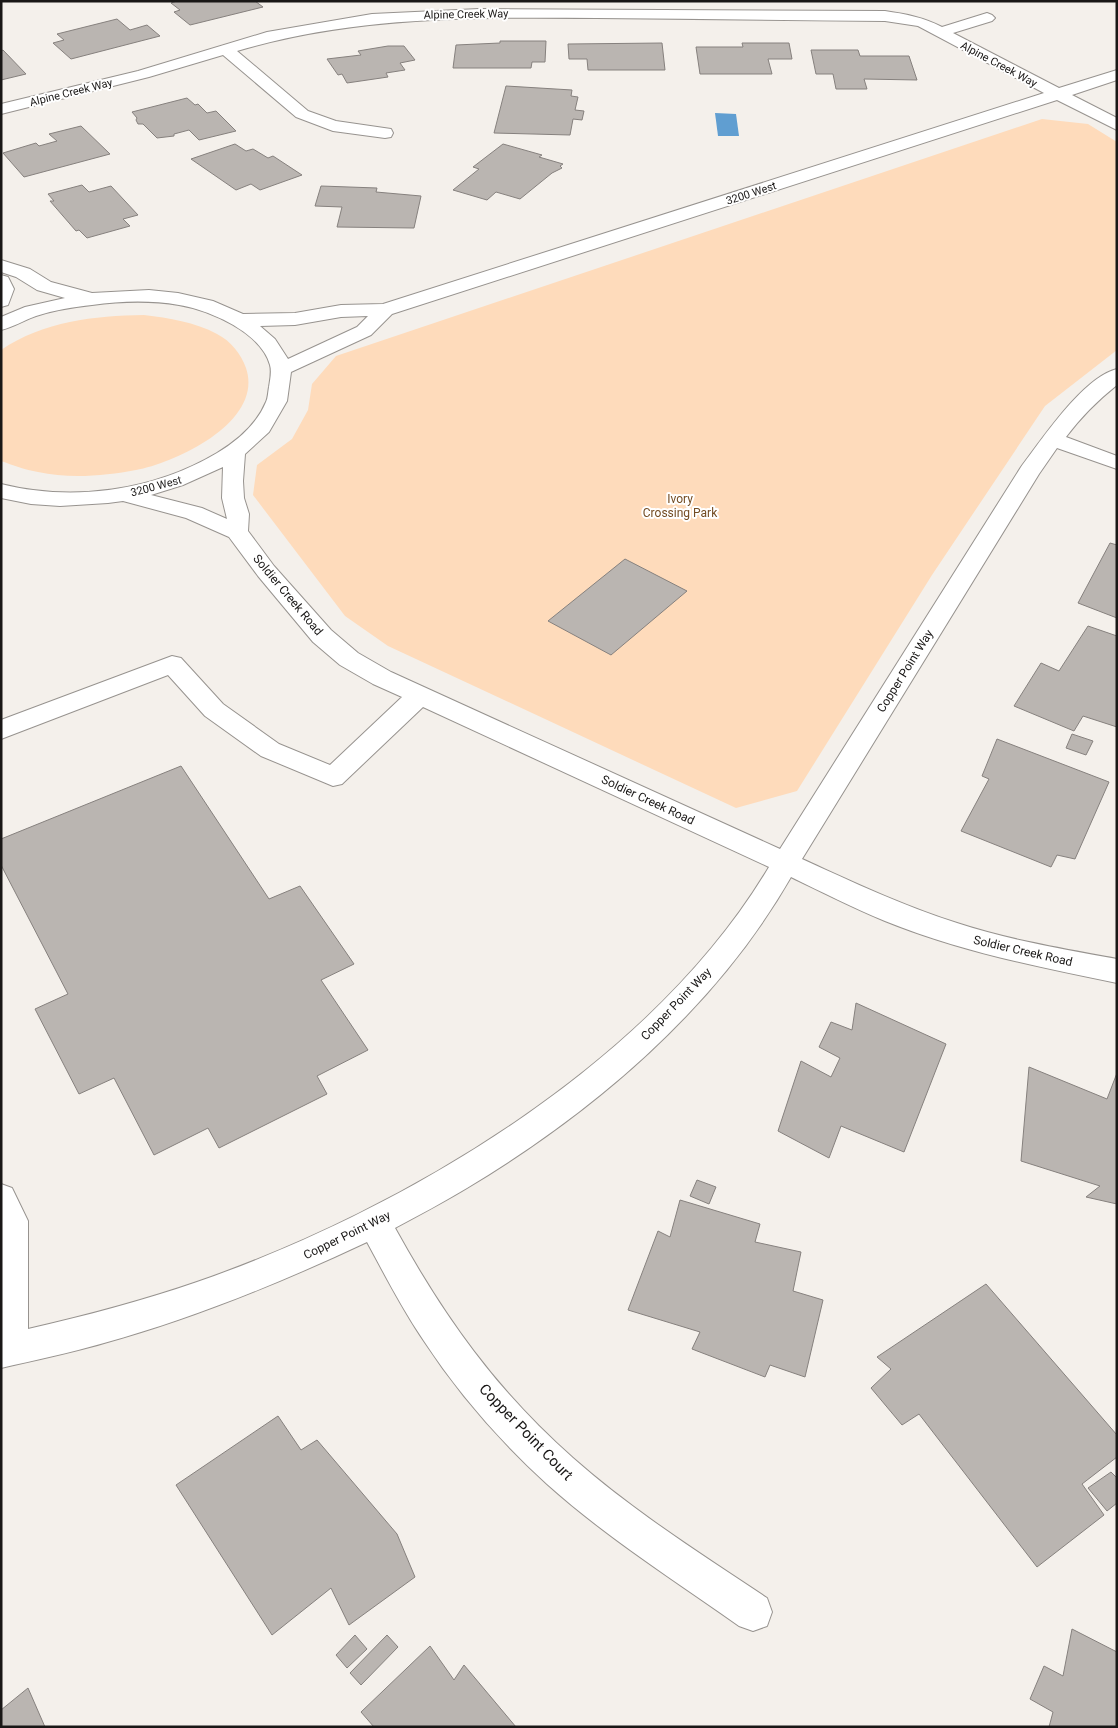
<svg xmlns="http://www.w3.org/2000/svg" width="1118" height="1728" font-family="Roboto,sans-serif">
<style>
.green{fill:#fedbbb}
.water{fill:#609ed1}
.building{fill:#bab5b1;stroke:#86817e}
.lines{fill:none;stroke-linecap:round;stroke-linejoin:round}
.minor-casing{stroke:#97938f;stroke-width:2}
.minor{fill:#fff;fill-rule:evenodd}
.labels{text-anchor:middle;stroke-width:4;stroke-linejoin:round;paint-order:stroke}
.far-street-label{font-size:11px;fill:#191716;stroke:#fff}
.park-label{font-size:12px;fill:#734c23;stroke:#fff}
.street-label{font-size:12px;fill:#191716;stroke:#fff}
.near-street-label{font-size:15px;fill:#191716;stroke:#fff}
</style>
<rect width="100%" height="100%" fill="#f4f0eb"/>
<path class="green" d="M1042,119L1088,124L1117,142V350L1045,406L932,575L797,791L736,808L388,646L345,616L253,495L257,465L292,439L308,410L312,384L336,356Z
M144,315C169,318 195,322 217,334C231,341 241,354 246,368C264,421 178,462 136,470C105,476 69,479 38,472C25,470 13,465 1,461V350C44,321 94,316 144,315Z"/>
<path class="water" d="M715,113L736,114L739,136H718Z"/>
<path class="building" d="M177,1H255L263,7L190,25L174,12L180,10L171,3Z
M117,19L130,30L147,25L160,36L71,59L53,43L64,40L57,34Z
M500,41H546L545,62H532L531,68H453L456,45L500,43Z
M662,43L665,70H588L587,59H569L568,44Z
M742,43H789L792,59H768L772,74H700L696,47H743Z
M388,46H404L415,60L400,63L405,70L386,73L388,77L347,83L342,74L338,75L327,59L361,55L358,51Z
M3,50L26,74L1,80V51Z
M811,50H858L860,56H909L917,80L864,79L867,89H836L833,74H816Z
M506,86L572,90L571,96L578,97L575,110L584,111L582,120L573,119L570,135L494,133Z
M187,98L195,105L198,104L207,113L216,111L236,131L199,140L189,130L174,134V136L157,138L143,124H138L136,120L137,118L132,112Z
M81,126L110,154L24,177L3,153L36,143L39,146L57,141L49,134Z
M235,144L246,151L253,149L268,158L273,156L302,175L260,190L251,184L236,190L191,159Z
M503,144L542,155L539,157L563,164L560,166L562,168L552,173L520,199L496,192L487,200L453,190L479,169L473,167Z
M82,185L89,192L111,186L138,215L123,219L130,226L87,238L79,230L76,231L50,201H54L48,194Z
M321,186L377,188L376,192L421,196L414,228L337,227L342,207L315,206Z
M1110,543L1117,545V618L1078,603Z
M625,559L687,591L611,655L548,621Z
M1088,626L1117,636V727L1083,716L1074,731L1014,706L1041,663L1059,671Z
M1072,734L1093,741L1086,755L1066,748Z
M997,739L1109,782L1075,859L1057,855L1051,867L961,831L989,779L982,776Z
M181,766L269,899L300,886L354,964L321,980L368,1050L317,1076L327,1094L219,1148L208,1128L154,1155L114,1078L79,1094L35,1009L68,994L1,865V839Z
M856,1003L946,1044L904,1152L841,1126L829,1158L778,1131L801,1061L831,1077L840,1058L819,1047L831,1022L852,1030Z
M1029,1067L1107,1099L1117,1073V1204L1086,1197L1100,1186L1021,1161Z
M697,1180L716,1187L709,1204L690,1196Z
M680,1200L760,1224L755,1242L801,1252L793,1291L823,1300L805,1377L770,1365L765,1377L692,1349L700,1332L628,1310L658,1231L670,1237Z
M986,1284L1117,1435V1457L1082,1484L1104,1515L1037,1567L919,1414L902,1425L871,1388L891,1369L877,1357Z
M278,1416L301,1450L317,1440L397,1534L415,1577L349,1625L331,1588L272,1635L176,1485Z
M1111,1472L1117,1478V1503L1107,1511L1088,1488Z
M1072,1629L1117,1652V1727H1049L1053,1712L1030,1699L1044,1666L1063,1676Z
M355,1635L367,1649L347,1668L336,1655Z
M387,1635L398,1647L361,1685L350,1673Z
M430,1646L454,1680L464,1665L516,1727H374L361,1712Z
M28,1688L45,1727H1V1710Z"/>
<g class="lines">
<defs>
<path id="minor" d="M479,9L885,11C905,14 923,17 942,27L987,13L992,15L995,18L992,21L953,33L1059,88L1117,70V80L1072,95L1117,118V130L1057,100L392,314L371,335L291,372L287,401L269,432L245,454L243,481L244,498L249,514L248,531L274,566L331,630L358,653L391,672L780,849L1021,467C1041,441 1083,377 1117,369V385C1097,401 1081,417 1066,437L1117,456V469L1057,448L1039,474L802,859C853,882 903,906 957,923C1009,940 1063,949 1117,959V983C1038,967 959,951 885,921C853,908 822,892 791,877C716,1008 595,1111 467,1188C444,1202 419,1215 395,1228C444,1317 496,1390 573,1458C633,1511 701,1554 767,1598L772,1612L767,1626L753,1631L739,1626C674,1580 606,1537 547,1484C501,1442 458,1393 424,1341C402,1309 385,1275 367,1242C282,1282 195,1318 104,1343C70,1353 35,1360 1,1368V1184L12,1188L28,1221V1329C85,1316 142,1301 197,1282C407,1209 653,1062 769,867L423,707L342,784L333,786L261,756L205,716L168,675L1,739V720L172,656L181,658L223,704L279,744L330,765L402,697L373,684L340,665L313,642L258,576L229,537L186,518L123,501L108,503L60,506L31,504L1,498V484C73,502 153,491 217,453C237,441 257,424 266,402C268,398 268,392 269,387C270,380 272,372 270,365C261,332 209,310 179,305C150,300 121,301 92,305C74,307 54,310 36,316C24,320 14,327 1,330V317L25,307L65,298L37,290L16,277L1,272V260L30,269L51,282L92,293L149,290L178,293L213,301L243,314L295,313L341,305L383,304L1044,93L918,26L885,21C789,20 693,19 597,18C476,17 354,16 237,51L308,111L336,121L391,129L393,133L391,137L385,138L333,131L296,117L223,55L149,77L1,114V104L138,71L267,32L372,14ZM368,316L357,327L288,359L275,339L260,326L295,325L341,317ZM223,467L222,498L227,519L202,508L151,495L183,485Z
M1,275L8,277L14,289L8,305L1,307Z"/>
</defs>
<use href="#minor" class="minor-casing"/>
<use href="#minor" class="minor"/>
</g>
<g class="labels">
<g class="far-street-label">
<text transform="translate(466 14) rotate(-1)" y="4">Alpine Creek Way</text>
<text transform="translate(999 64) rotate(28)" y="4">Alpine Creek Way</text>
<text transform="translate(71 92) rotate(-14)" y="4">Alpine Creek Way</text>
<text transform="translate(751 193) rotate(-18)" y="4">3200 West</text>
<text transform="translate(156 486) rotate(-15)" y="4">3200 West</text>
</g>
<g class="park-label">
<text x="680" y="503">Ivory<tspan x="680" dy="14">Crossing Park</tspan></text>
</g>
<g class="street-label">
<text transform="translate(288 595) rotate(50)" y="4">Soldier Creek Road</text>
<text transform="translate(905 671) rotate(-58)" y="4">Copper Point Way</text>
<text transform="translate(648 800) rotate(25)" y="4">Soldier Creek Road</text>
<text transform="translate(1023 951) rotate(13)" y="4">Soldier Creek Road</text>
<text transform="translate(676 1004) rotate(-46)" y="4">Copper Point Way</text>
<text transform="translate(347 1235) rotate(-26)" y="4">Copper Point Way</text>
</g>
<g class="near-street-label">
<text transform="translate(526 1432) rotate(46)" y="5">Copper Point Court</text>
</g>
</g>
<rect width="1118" height="1728" fill="none" stroke="#191716" stroke-width="5"/>
</svg>
